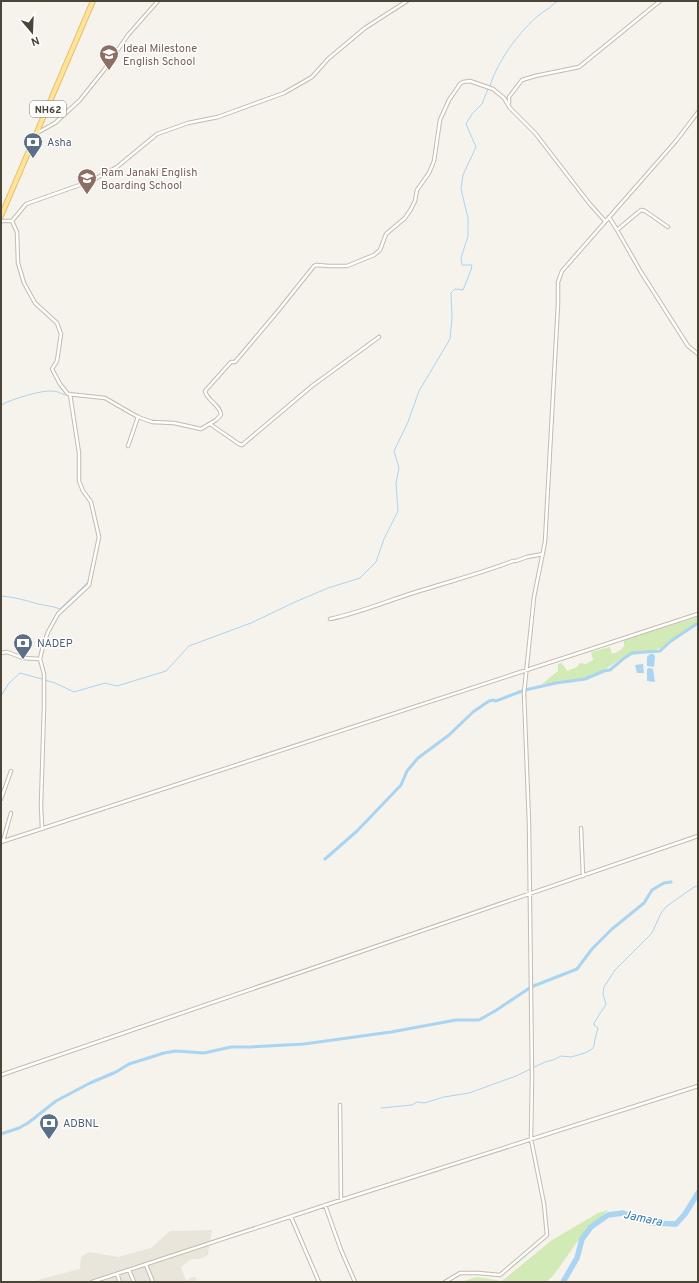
<svg xmlns="http://www.w3.org/2000/svg" width="699" height="1283" font-family="Overpass,sans-serif">
<style>
.residential{fill:#eae5da}
.green{fill:#d2eab5}
.water{fill:#a9d4f2}
.lines{fill:none;stroke-linecap:round;stroke-linejoin:round}
.stream{stroke:#a9d4f2;stroke-width:1}
.canal{stroke:#a9d4f2;stroke-width:3}
.river{stroke:#a9d4f2;stroke-width:5.5}
.minor-casing{stroke:#c2bbae;stroke-width:4.5}
.primary-casing{stroke:#e6c16a;stroke-width:6}
.minor{stroke:#fff;stroke-width:2.5}
.primary{stroke:#ffe39c;stroke-width:4}
.labels{text-anchor:middle;stroke-width:3;stroke-linejoin:round;paint-order:stroke}
.shield{fill:#fff;stroke:#817c74;stroke-width:1}
.shield-label{font-size:10px;font-weight:bold;fill:#4b4439}
.education-label{font-size:11px;fill:#785e54;stroke:#fff;text-anchor:start}
.service-label{font-size:11px;fill:#4e5e75;stroke:#fff;text-anchor:start}
.water-label{font-size:12px;font-style:italic;fill:#2e7ab2;stroke:#fff}
</style>
<rect width="100%" height="100%" fill="#f6f3ec"/>
<path class="residential" d="M212,1230L209,1247L208,1255L199,1259H191L181,1267L186,1281L192,1277H196L197,1282H30L80,1269L81,1257L89,1252L118,1257L151,1248L170,1231Z"/>
<path class="green" d="M698,617V624L662,648L624,657L604,670L585,678L542,684L558,671V664L562,663L567,671L577,667L580,663L586,664L593,660L591,652L610,647L612,654L621,650L624,646V640Z
M608,1210L577,1242L553,1276L546,1282H460L477,1277L502,1281L552,1240L598,1213Z"/>
<path class="water" d="M650,654H653L655,656L654,667L647,666V657Z
M643,664L644,673H637L635,665Z
M649,668L653,669L655,682L647,681V669Z"/>
<g class="lines">
<path class="stream" d="M490,86C497,61 524,24 546,10C551,8 553,3 558,1
M1,405C12,399 41,390 53,391C57,391 62,394 65,395
M1,596C14,597 25,600 38,604C46,606 53,606 60,609L88,582
M45,680L55,683L74,692L105,683L117,686L166,671L189,646L251,623L295,602L328,588L360,578L376,562L384,539L398,511L396,483L399,468L394,451L408,422L419,391L450,339L452,318L451,293L455,289L463,290L471,270L472,265H462L461,258L468,236V218L461,189L463,175L476,147L466,124L472,114L482,104L488,89
M1,696L9,683L20,673L42,679
M381,1108L412,1105L417,1102L424,1103L444,1097L469,1093L516,1076L545,1062L553,1060L561,1056L571,1057L585,1053L592,1049L594,1046L595,1039L598,1028L594,1025V1023L606,1004L603,994L604,987L615,970L652,933L661,913L667,906L694,887L698,886"/>
<path class="canal" d="M525,690L556,683L585,679L604,671L610,670L623,659L632,653L660,651L671,641L698,623
M325,859L357,831L401,785L407,771L418,758L449,735L473,712L489,701L493,700L496,701L522,691
M1,1134L19,1128L28,1123L56,1101L90,1083L116,1072L129,1064L164,1053L176,1051L204,1053L231,1047H250L304,1044L391,1032L456,1020H479L495,1011L531,987L577,969L592,949L612,929L644,903L652,890L664,883L671,882"/>
<path class="river" d="M563,1282L577,1258L582,1239L591,1227L608,1215L623,1213L651,1223L676,1224L685,1214L698,1193"/>
<defs>
<path id="minor" d="M509,103V97L522,80L535,76L579,67L660,1
M37,133L55,123L80,100L104,70L128,35L158,1
M609,217L617,230L641,272L688,346L698,354
M1,221H12L26,204L91,181L117,167L157,134L188,123L218,117L284,93L312,77L328,59L365,28L407,1
M12,221L17,232L18,263L24,283L35,303L57,323L61,334L57,361L52,369L60,384L68,394L105,398L138,417L152,422L174,423L201,429L216,420L221,415C220,404 207,401 205,391L231,362H235L278,311L314,266L317,265L329,266H347L374,255L380,250L386,234L405,218L411,209L415,201L417,190L429,173L434,161L440,120L449,100L460,84L463,82L470,81L493,89L504,98L510,108L535,133L589,203L605,221
M617,230L641,210L645,211L668,227
M210,424L239,444L242,445L312,386L379,337
M128,446L138,417
M330,619C363,612 394,598 426,589C455,580 485,572 513,561H516L527,557L543,554
M1,653L7,652L23,658L40,659
M1,799L11,771
M42,828L41,805L44,707V674L40,659L43,646L48,632L58,614L89,585L99,537L91,502L83,491L79,481V453L70,394
M581,828L583,876
M3,841L11,813
M1,842L698,614
M1,1075L698,836
M340,1105L341,1200
M325,1205L341,1250L355,1282
M291,1217L319,1282
M146,1265L153,1282
M129,1270L134,1282
M117,1274L120,1282
M92,1282L341,1200L698,1086
M445,1282L460,1273H478L500,1275L547,1235L544,1204L531,1139L532,1077L529,823L524,693L534,597L545,542L558,304V282L562,271L676,141L698,112"/>
<path id="primary" d="M1,216L93,1"/>
</defs>
<use href="#minor" class="minor-casing"/>
<use href="#primary" class="primary-casing"/>
<use href="#minor" class="minor"/>
<use href="#primary" class="primary"/>
</g>
<defs>
<symbol id="school-pin" viewBox="-11 -11 22 30"><path d="M0 17L-7.5 6A9.5 9.5 0 1 1 7.5 6Z" fill="#8d6e63" stroke="#fff"/><path d="M0-5L7-2L0 1L-7-2ZM-4 1L0 2.5L4 1V4Q0 6-4 4Z" fill="#fff"/></symbol>
<symbol id="bank-pin" viewBox="-11 -11 22 30"><path d="M0 17L-7.5 6A9.5 9.5 0 1 1 7.5 6Z" fill="#5c6f8a" stroke="#fff"/><path d="M-6-4H6V4H-6ZM0-2.3a2.3 2.3 0 1 0 0 4.6a2.3 2.3 0 1 0 0-4.6Z" fill="#fff"/></symbol>
</defs>
<g fill-rule="evenodd">
<use href="#school-pin" x="98" y="43" width="22" height="30"/>
<use href="#bank-pin" x="22" y="131" width="22" height="30"/>
<use href="#school-pin" x="76" y="167" width="22" height="30"/>
<use href="#bank-pin" x="12" y="632" width="22" height="30"/>
<use href="#bank-pin" x="38" y="1112" width="22" height="30"/>
</g>
<g class="labels">
<rect class="shield" x="30" y="101" width="36" height="16" rx="3"/>
<g class="shield-label">
<text x="48" y="113">NH62</text>
</g>
<g class="education-label">
<text x="123" y="52">Ideal Milestone<tspan x="123" dy="13">English School</tspan></text>
<text x="101" y="176">Ram Janaki English<tspan x="101" dy="13">Boarding School</tspan></text>
</g>
<g class="service-label">
<text x="47" y="146">Asha</text>
<text x="37" y="647">NADEP</text>
<text x="63" y="1127">ADBNL</text>
</g>
<g class="water-label">
<text transform="translate(643 1218) rotate(12)" y="4">Jamara</text>
</g>
</g>
<rect width="699" height="1283" fill="none" stroke="#4b4439" stroke-width="4"/>
<g transform="translate(32 32) rotate(161)" stroke="#ffffff" stroke-width="3" paint-order="stroke">
<path d="M0-3L7 15L0 10L-7 15Z" fill="#4b4439"/>
<text y="-6" font-size="11" font-weight="bold" text-anchor="middle" fill="#4b4439">N</text>
</g>
</svg>
